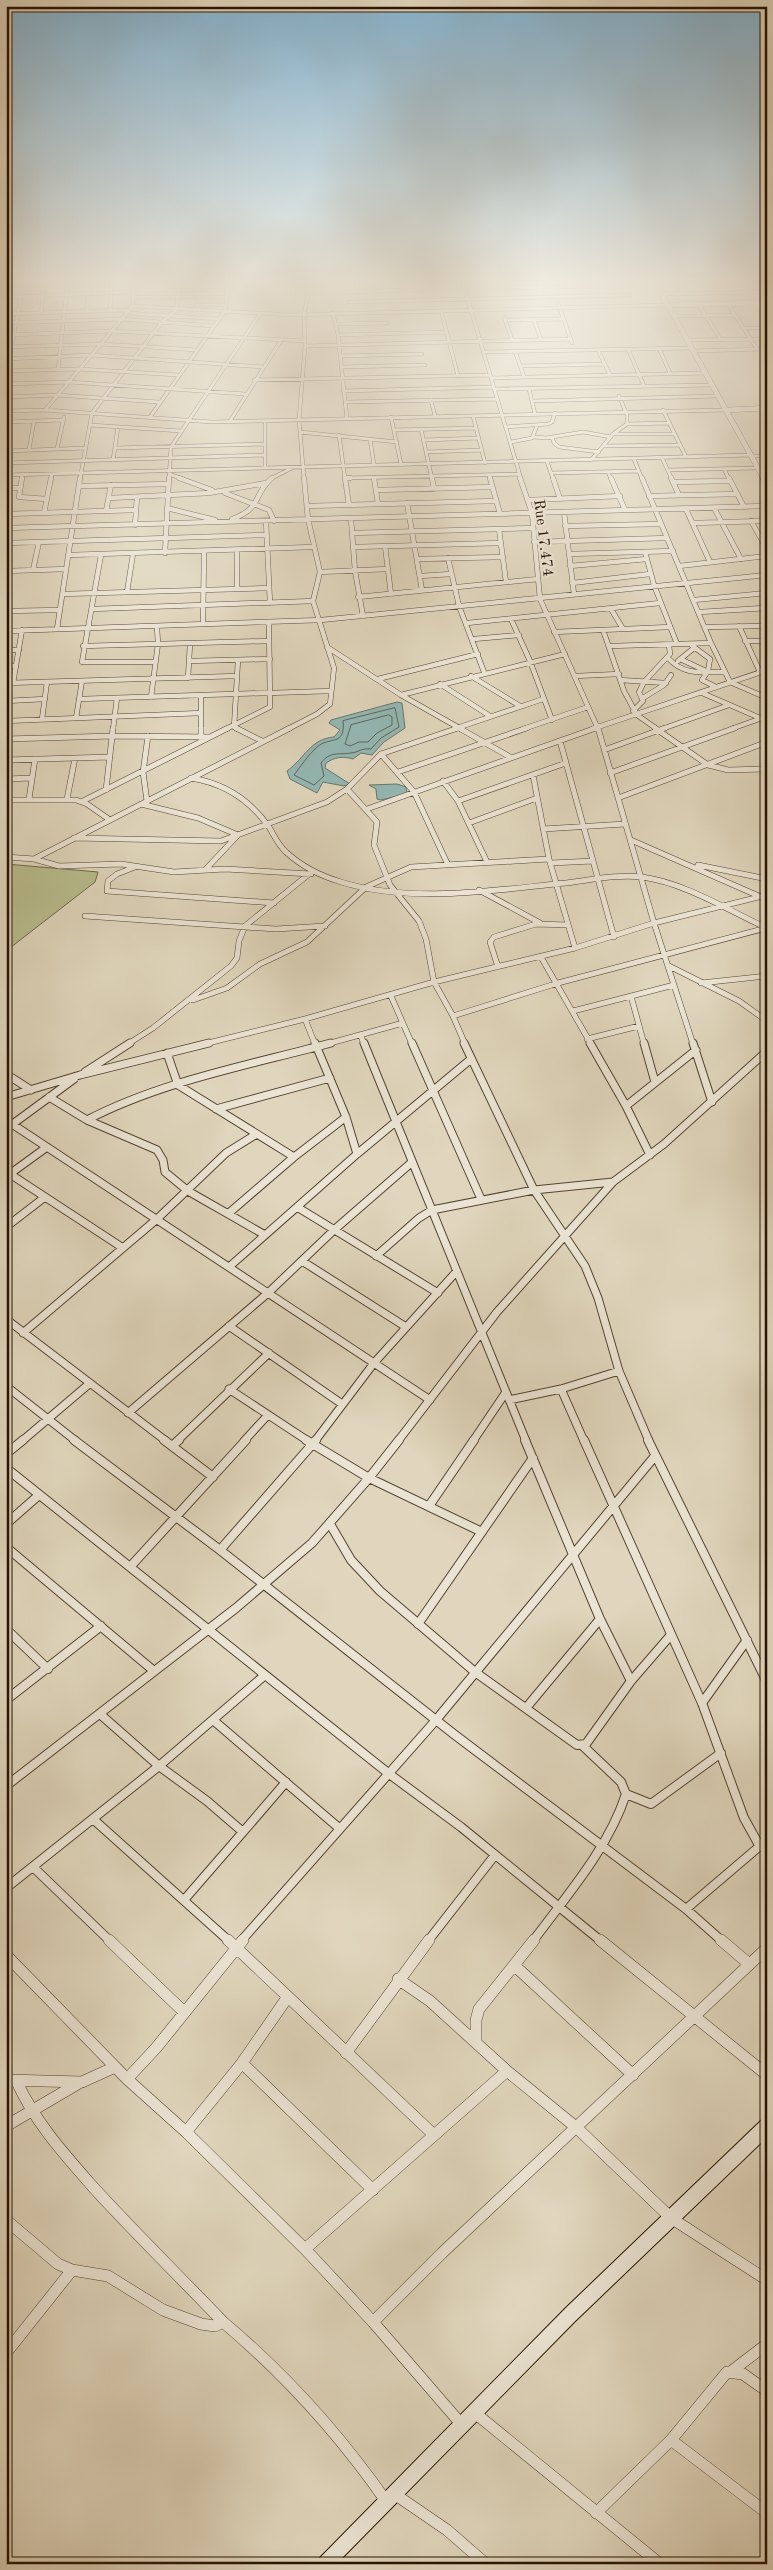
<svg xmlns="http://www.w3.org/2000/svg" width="773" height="2570" font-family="'Old Standard TT',serif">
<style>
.green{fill:#b8bc8d;stroke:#6f6848}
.water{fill:#94b9b5;stroke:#68776e}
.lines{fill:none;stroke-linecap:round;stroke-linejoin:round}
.shore{stroke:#5d665c;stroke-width:1}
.street-far5-casing{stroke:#544432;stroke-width:4}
.street-far4-casing{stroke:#544432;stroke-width:5.5}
.street-far3-casing{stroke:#544432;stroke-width:6}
.street-far2-casing{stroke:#544432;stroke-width:9}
.street-far1-casing{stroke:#544432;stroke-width:10}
.street-casing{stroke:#544432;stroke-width:12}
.secondary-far2-casing{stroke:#261303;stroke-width:5.5}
.secondary-far1-casing{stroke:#261303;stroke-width:8}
.secondary-casing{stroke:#261303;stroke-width:18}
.street-far5{stroke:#ebe4d4;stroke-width:3}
.street-far4{stroke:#ebe4d4;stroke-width:4.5}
.street-far3{stroke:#ebe4d4;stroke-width:5}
.street-far2{stroke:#ebe4d4;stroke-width:7}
.street-far1{stroke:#ebe4d4;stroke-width:8}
.street{stroke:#ebe4d4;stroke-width:11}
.secondary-far2{stroke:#ebe4d4;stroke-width:5}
.secondary-far1{stroke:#ebe4d4;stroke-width:6}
.secondary{stroke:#ebe4d4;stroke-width:16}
.labels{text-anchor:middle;stroke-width:4.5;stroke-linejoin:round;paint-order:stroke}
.far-street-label{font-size:15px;fill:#261303;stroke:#ebe4d4}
</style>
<rect width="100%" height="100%" fill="#e0d6bd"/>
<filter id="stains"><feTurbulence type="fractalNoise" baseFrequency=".004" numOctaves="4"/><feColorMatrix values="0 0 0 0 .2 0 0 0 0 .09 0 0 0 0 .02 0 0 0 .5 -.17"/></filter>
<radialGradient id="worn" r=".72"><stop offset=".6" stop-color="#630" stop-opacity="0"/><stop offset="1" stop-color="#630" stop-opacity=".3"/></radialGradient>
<path class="green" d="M6,864L98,872L95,882L6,951Z"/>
<path class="water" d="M397,702L402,703L405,728L384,742L372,755L361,753L353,759C342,756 335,757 326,763L325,768L350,784L344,786L323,782L317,793L290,779L287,771C305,758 310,739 334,737L340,730L329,723L331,720Z
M397,784L406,787L407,794L381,800L377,799L376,789L369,785Z"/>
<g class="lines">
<path class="shore" d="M395,708L399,727L381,738L371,749C360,748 360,752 351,753C338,755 330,751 321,763L324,776L314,785L294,775C301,766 308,755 317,747C329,736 346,747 343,721Z
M389,715L392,717V725L377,733L368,742H359L350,746L345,744L351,725Z"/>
<defs>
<path id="street-far5" d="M432,280L437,292
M462,280L521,479
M134,282L229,283
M311,282L421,280
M6,284L100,280
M688,284L744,283
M493,288L656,285
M747,289L767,319
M133,290H228
M347,292L436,289
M661,294L767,292
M6,297L133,292
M133,297H227
M349,302L629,295
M558,303L572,343
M728,304L757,349
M196,305H226
M699,305L721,340
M133,306L292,315L667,305
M110,310L112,280
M441,310L458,376
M87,311L90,280
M41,313L45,280
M126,313L219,319
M333,313L338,335L347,419
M6,314L129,310
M673,316L735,315
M504,317L512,340
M505,320L563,319
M534,320L541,340
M6,323L121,319L214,326
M336,324L387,323
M744,328H767
M6,335L111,331L305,341
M338,335L447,332
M687,340L767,339
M305,346L570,339
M6,347L101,344L197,350
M659,348L670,373
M628,349L644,386
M598,350L610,375
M515,351L524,377
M693,351L767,349
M483,352L691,348
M340,356L422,354
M6,359L91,355L263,367
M521,366L605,364
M341,367L425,365
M58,369L68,280
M6,371L79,369L178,375
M6,377L24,280
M491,378L705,373
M254,380L490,375
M6,384L69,382L245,394
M494,389L711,385
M529,389L535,414
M343,391L493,387
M6,397L56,395L159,402
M431,400L435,416
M532,401L717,396
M346,402L497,399
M45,410L133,306L134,280
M663,410L686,457
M6,411L45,410L212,422L726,410
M473,416L485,463
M150,417L225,311L230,280
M391,417L401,464
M230,421L280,342
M265,421V468
M6,422L63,420
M627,424L669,423
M90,425L181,431
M506,427L548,424L552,422L555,413
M421,429L432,479
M394,430L476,428
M300,432L397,442
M614,434H674
M339,435L345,479
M534,437L546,438L583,432L611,437
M552,437L554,443L559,447L599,452
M370,439L374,465
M424,440L479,438
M511,442L532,438L537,426
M604,446L680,445
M115,448L265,444
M57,449L64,417
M29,450L34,421
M6,451L85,448
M426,452L482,450
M752,456H767
M662,458L672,479
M634,459L642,479
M113,460L118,427
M591,460L613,434L627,424V415L619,396
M547,461L553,479
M6,463L265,455
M724,469L729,479
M668,470L757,468
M608,472L611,479
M551,473L638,471
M169,474L183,479
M6,475L751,455
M489,475L490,479
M346,478L519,474
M21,479L22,475
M51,479L52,474
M80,479L92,413L162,322L176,310L181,280
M169,479L171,447L260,314
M270,479L292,468
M304,479L299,420L305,346L304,315L311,280"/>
<path id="street-far4" d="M22,478L19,497L47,499
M179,478L212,490
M345,478L349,505
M346,478H350
M374,478L378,504
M432,478L434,489
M490,478L500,514
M520,478L532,513L540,599L598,729
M553,478L560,499
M611,478L625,510
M642,478L711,643L730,682L767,698
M671,478L679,495
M729,478L744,507
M673,482L730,481
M80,486L168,484
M6,488H20
M376,490L492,487
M225,493L269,510L274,521
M649,496L737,494
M109,498L209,493L266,483
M529,500L620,496
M407,503L422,590
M307,506L495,501
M167,508L215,520
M714,508L741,559
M686,509L710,562
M106,511L111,485
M564,512L574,594
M44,513L51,478
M6,514L136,510
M232,519C263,508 252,495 272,478
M351,519L355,571L363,616
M266,521L270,603
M751,521L767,549
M693,523L767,521
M135,525L137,497
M565,526L661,524
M6,528L767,506
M499,529L506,582
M352,533L533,528
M534,542L667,538
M6,543L266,535
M385,546L391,594
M353,547L501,543
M237,551V589
M645,552L654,585L677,644
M6,553L9,543
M165,553L169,478
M569,554L673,551
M69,555L312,547
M101,555L82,662H155
M448,558L459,606L484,672
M418,559L503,557
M570,566L647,559
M679,566L767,556
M33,570L39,542
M6,571L66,569
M320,572L387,569
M420,576L451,574
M572,583L650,574
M127,592L133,554
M63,594L269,588
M358,597L538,579
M694,600L767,593
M92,609L313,601
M611,609L623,629
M6,611L60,610
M700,612L766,608
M511,619L530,661L552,720
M467,623L660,603
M203,624L204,552
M739,626L760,672
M705,627L767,626
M57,629L80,478
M603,630L624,691L637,715L657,729
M6,631L321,620L767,575
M554,632L670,627
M474,639L519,635
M745,641H767
M690,644L710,659L708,671L702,680L716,687
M83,646L269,641
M610,646L711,643
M327,647L401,695L461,729
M6,650H19
M668,658C684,676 703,672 725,672
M680,659L706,671
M189,661L270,659
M678,661L694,648
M6,666H16
M471,676L520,706
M575,676L619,674
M188,678L190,644
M378,679L478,654
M620,680L666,683
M6,683L237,676
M13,683L22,630
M440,684L490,716
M702,693L767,721
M201,695V729
M401,695L565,654
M151,697L158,644L157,627
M643,698L664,685L671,675
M79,699L330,691
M6,701L45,699
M633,711L643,701L639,692L644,682L670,654L669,645
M76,718L82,681
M42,719L47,682
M6,721L201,713
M234,727L238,660
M234,727L238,729
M113,729L117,698
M226,729L270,707L269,623
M288,729L317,714L330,704L334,668L313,601L320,572L308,519L304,478
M454,729L543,699
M523,729L588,707
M592,729L767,670
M662,729L729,705
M731,729L762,718"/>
<path id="street-far3" d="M201,728V737
M236,728L262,741
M458,728L381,754L347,789L377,822L374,845L390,885L419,921L426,939L434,982L453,1016L465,1044
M459,728L510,757
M598,728L654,923L693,1044
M655,728L708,765L728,770L767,769
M6,739L113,736L209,737
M560,741L614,937
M604,750L665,728
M381,754L414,792L448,865
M6,760L110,757
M398,772L527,728
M610,773L735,728
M533,775L549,859L575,948
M191,778C223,783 250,800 269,827C274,835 278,845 286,852C301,866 321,876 341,882C412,904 494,890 566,883C591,880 617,874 642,877C686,883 727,910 767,928
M6,779L32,778
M443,781L458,801L487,862
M106,790L113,728
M618,798L767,742
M29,799L35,759
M67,799L75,758
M6,800H76L87,804L110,820
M83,801L228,728
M147,801L143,772L148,736
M458,801L566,763
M141,804L198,818L238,835L205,870
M367,809L596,728
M469,823L537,798
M543,829L625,824
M74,838L221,841L327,802L347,789
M631,840L761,897
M6,857L34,859L59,866L121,864L174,872L225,869L311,874
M34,859L290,728
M551,863L593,861
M698,865L767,879
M135,867L117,874L108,881L107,891L274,903
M479,890L540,923
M85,916L276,929L325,926
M541,957L591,1044
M669,966L739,1001L767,1021
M498,967L490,942L494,937L536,924L568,925
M701,983L767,976
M391,996L412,1044
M631,996L644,1044
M193,1000L227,988L260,964L307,942L366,887L411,867L549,859
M573,1011L674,985
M453,1016L558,983L766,928
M305,1019L315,1044
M361,1036L364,1044
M587,1039L639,1026
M128,1044L153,1028L231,966L237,958L239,941L245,926L309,874
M204,1044L305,1019L434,982L575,948L654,923L767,895
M327,1044L403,1023"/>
<path id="street-far2" d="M315,1043L346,1117L357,1154
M364,1043L526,1441
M412,1043L481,1199
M464,1043L534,1190L585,1266L598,1298L619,1371L649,1441
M590,1043L626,1106L650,1155
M644,1043L655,1082
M693,1043L712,1102
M167,1053L178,1085L294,1157
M85,1072L130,1043
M6,1074L31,1090
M6,1097L80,1075L209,1043
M49,1097L87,1120L157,1150L163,1160L165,1172L188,1191L265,1235
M626,1106L696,1050
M216,1109L330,1078
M6,1120L430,1400
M87,1120C162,1081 250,1065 331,1043
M6,1129L74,1079
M10,1174L123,1248
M7,1176L47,1147
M297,1207L438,1293
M229,1213L294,1157L346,1117
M6,1227L45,1197
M376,1256L419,1218L432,1210L534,1190L613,1182
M302,1261L406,1327
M229,1267L357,1154L471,1059
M6,1319L166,1441
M229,1326L342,1404
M23,1333L157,1219L226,1153L255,1135
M6,1386L76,1441
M229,1389L308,1441
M561,1389L584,1441
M509,1400L561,1389L619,1371
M128,1413L268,1293L334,1230L411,1163
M22,1441L89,1384
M177,1441L269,1353
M244,1441L267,1416
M315,1441L374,1363L457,1271
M398,1441L497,1312L613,1182L664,1144L767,1051
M473,1441L506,1392"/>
<path id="street-far1" d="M74,1440L220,1550L455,1735L686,1909L722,1941
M164,1440L213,1477
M306,1440L369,1478L482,1532
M525,1440L600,1619L631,1681
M584,1440L702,1703L744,1818L759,1845
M648,1440L767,1682
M172,1446L179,1440
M6,1454L23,1440
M6,1468L388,1773L461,1827L601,1941
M429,1506L474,1440
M6,1524L39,1495
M330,1524L351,1560L380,1591L475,1672L577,1745L586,1744L631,1681L670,1636
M6,1547L154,1671
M220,1550L316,1440
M130,1567L246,1440
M418,1624L533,1458
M6,1629L48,1669
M6,1700L101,1626
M702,1703L747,1640
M526,1708L600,1619
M100,1714L159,1766L207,1801L243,1832L184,1900
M213,1720L339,1828
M6,1786L236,1608L312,1543L369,1478L399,1440
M626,1794L651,1804L721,1753
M93,1819L229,1941
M243,1832L286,1782
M33,1867L110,1941
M6,1888L159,1766L265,1675
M686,1909L767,1840
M241,1941L436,1720L655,1456
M428,1941L495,1855
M533,1941C567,1895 608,1849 626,1794L621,1782L583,1746"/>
<path id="street" d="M109,1940L184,2012
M228,1940L434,2135
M600,1940L767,2075
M721,1940L748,1963
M6,1955L127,2079L186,2132L305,2249L373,2322L462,2425
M515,1966L633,2075
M398,1979L430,2001L507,2071L577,2128L671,2218L767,2280
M476,2041V2020L479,2009L534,1940
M346,2053L429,1940
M242,2063L373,2190
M127,2079L156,2048L243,1940
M6,2080L82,2082L115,2067
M17,2082C35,2122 64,2154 93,2187C135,2233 180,2277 223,2322
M6,2126L79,2083
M186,2132L242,2063L287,1998
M6,2220L58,2264L72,2270L108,2276L163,2310L201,2324L215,2326L223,2322C286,2375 339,2434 386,2501
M305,2249L507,2071
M373,2322L442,2253L767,1948
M6,2353L72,2270
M733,2370L767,2344
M475,2413L660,2564
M671,2440L767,2513
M393,2493L447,2530L486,2564
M596,2513L671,2440L727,2372L743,2374L767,2391"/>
<path id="secondary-far2" d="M654,280L764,479
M667,305L767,303
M726,410L767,408"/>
<path id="secondary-far1" d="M764,478L767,484"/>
<path id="secondary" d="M325,2564L570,2315L767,2126"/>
</defs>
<use href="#street-far5" class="street-far5-casing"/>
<use href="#street-far4" class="street-far4-casing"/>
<use href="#street-far3" class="street-far3-casing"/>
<use href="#street-far2" class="street-far2-casing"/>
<use href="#street-far1" class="street-far1-casing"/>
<use href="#street" class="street-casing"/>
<use href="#secondary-far2" class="secondary-far2-casing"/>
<use href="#secondary-far1" class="secondary-far1-casing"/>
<use href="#secondary" class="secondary-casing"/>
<use href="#street-far5" class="street-far5"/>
<use href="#street-far4" class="street-far4"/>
<use href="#street-far3" class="street-far3"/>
<use href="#street-far2" class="street-far2"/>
<use href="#street-far1" class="street-far1"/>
<use href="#street" class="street"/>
<use href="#secondary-far2" class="secondary-far2"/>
<use href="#secondary-far1" class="secondary-far1"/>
<use href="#secondary" class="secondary"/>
</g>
<linearGradient id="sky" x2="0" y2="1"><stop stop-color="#86b6d4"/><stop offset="0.44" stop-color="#f1ede1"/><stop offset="1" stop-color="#f1ede1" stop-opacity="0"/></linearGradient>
<rect width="773" height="640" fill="url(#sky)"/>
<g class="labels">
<g class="far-street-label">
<text transform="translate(544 538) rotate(83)" y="5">Rue 17.474</text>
</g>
</g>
<rect width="773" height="2570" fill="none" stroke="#e0d6bd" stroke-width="25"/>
<rect x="8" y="8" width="758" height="2555" fill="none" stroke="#261303" stroke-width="2.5"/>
<rect x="12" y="12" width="748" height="2545" fill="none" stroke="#261303"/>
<rect width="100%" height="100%" filter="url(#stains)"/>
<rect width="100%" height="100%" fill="url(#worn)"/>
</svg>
